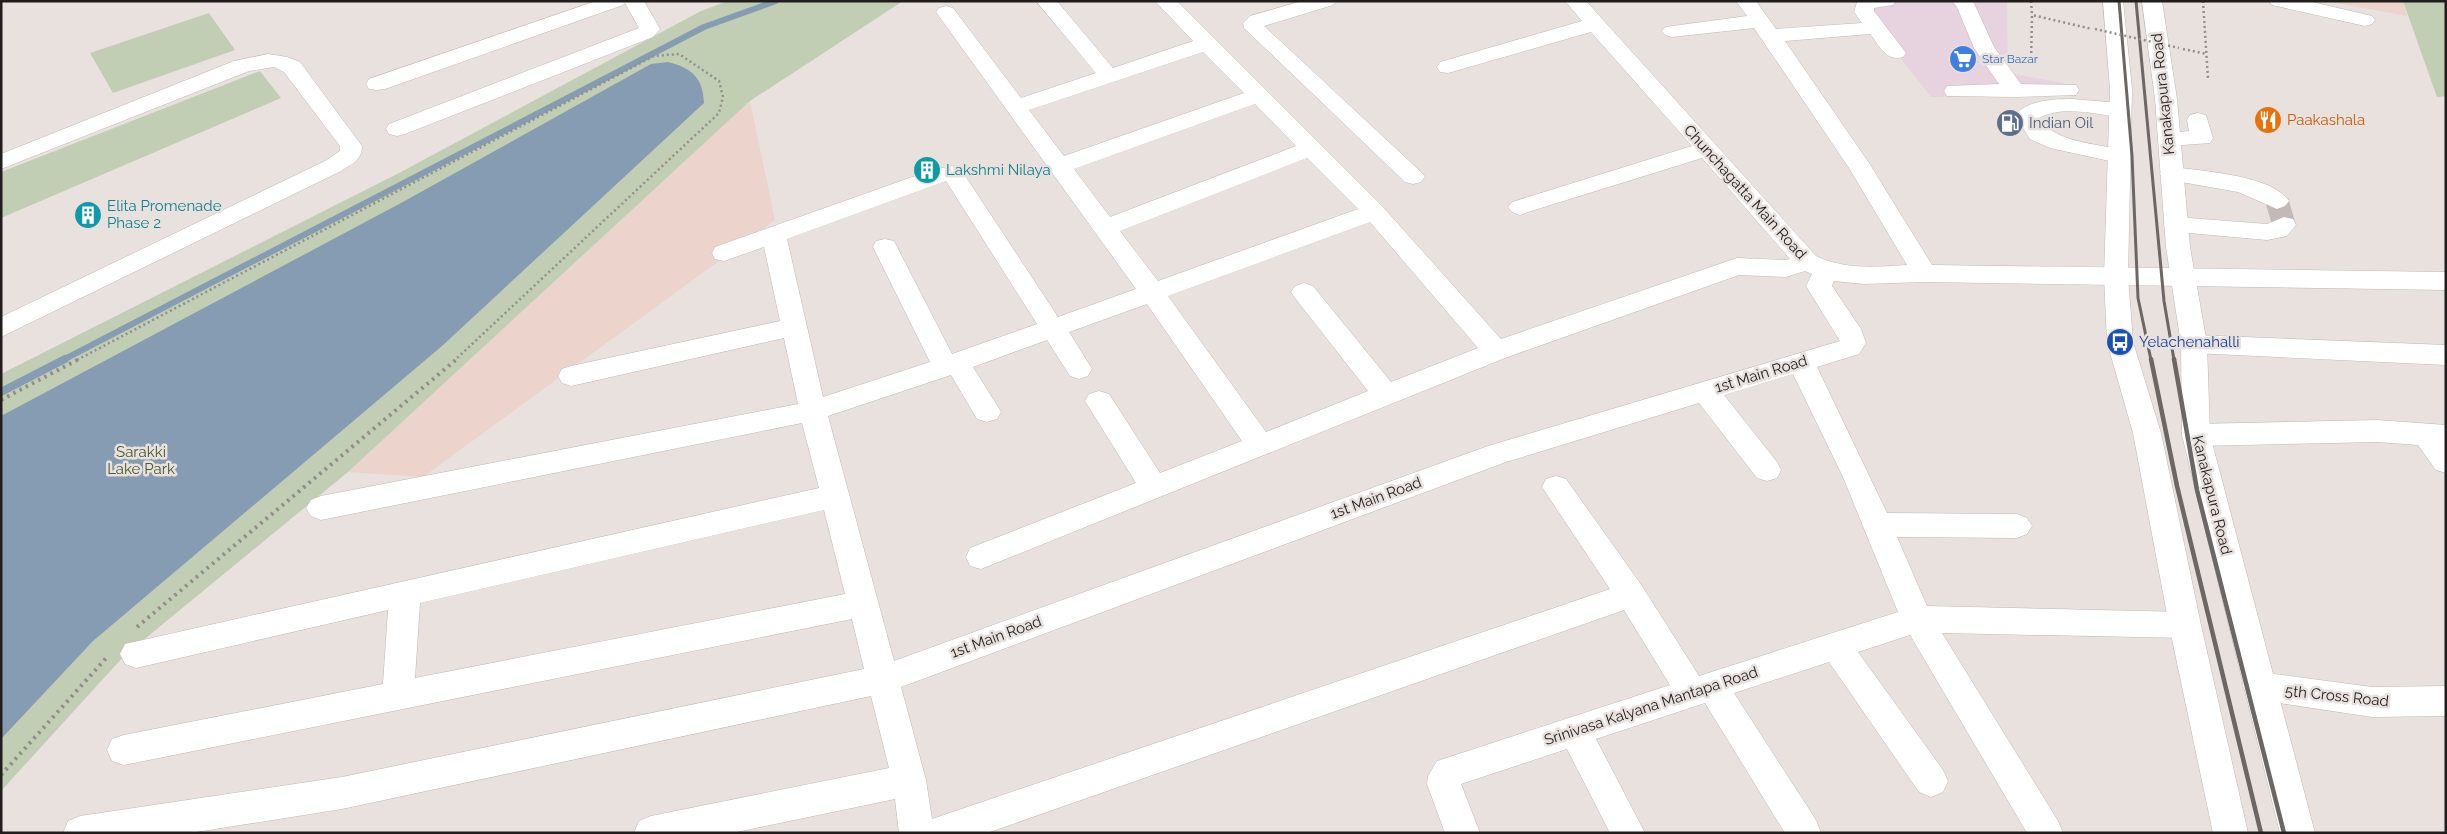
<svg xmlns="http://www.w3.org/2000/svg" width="2447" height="834" font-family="Raleway,sans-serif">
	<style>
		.commercial { fill: #e7d2e0 }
		.industrial { fill: #ecd3cb }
		.green { fill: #c2ceb4 }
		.water { fill: #859cb2 }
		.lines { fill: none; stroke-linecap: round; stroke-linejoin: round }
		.stream-far1 { stroke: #859cb2; stroke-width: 6 }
		.stream { stroke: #859cb2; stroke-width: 8 }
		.minor-tunnel { stroke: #c1bab7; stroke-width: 23; stroke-dasharray: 23 11; stroke-linecap: butt }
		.minor-casing { stroke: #c0b8b5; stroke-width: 1 }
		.highway-casing { stroke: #c0b8b5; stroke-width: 1 }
		.path-far1 { stroke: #938d8b; stroke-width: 2.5; stroke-dasharray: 2 3; stroke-linecap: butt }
		.path { stroke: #938d8b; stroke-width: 4; stroke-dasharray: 2.5 4.5; stroke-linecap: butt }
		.minor { fill: #fff; fill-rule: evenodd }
		.highway { fill: #fff; fill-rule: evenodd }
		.rail-far1 { stroke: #6c6765; stroke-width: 3 }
		.rail { stroke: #6c6765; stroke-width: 4.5 }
		.path-bridge { stroke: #938d8b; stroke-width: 2.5; stroke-dasharray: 2 3; stroke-linecap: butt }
		.labels { text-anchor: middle; stroke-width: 5; stroke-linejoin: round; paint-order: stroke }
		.far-shop-label { font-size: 12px; fill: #366cbe; stroke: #e9e1de; text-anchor: start }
		.street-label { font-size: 15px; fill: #201d1c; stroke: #e9e1de }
		.food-label { font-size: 15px; fill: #c56008; stroke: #e9e1de; text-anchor: start }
		.service-label { font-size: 15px; fill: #4e5e75; stroke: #e9e1de; text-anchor: start }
		.culture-label { font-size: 15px; fill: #0d838f; stroke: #e9e1de; text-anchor: start }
		.transit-label { font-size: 15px; fill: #164399; stroke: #e9e1de; text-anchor: start }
		.park-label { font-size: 15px; fill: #485b2e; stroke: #e9e1de }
	</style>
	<rect width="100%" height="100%" fill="#e9e1de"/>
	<path class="commercial" d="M1856,1H2007L2008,73L2063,83L2066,94L1931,97Z"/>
	<path class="industrial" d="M2326,1H2403L2407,16Z
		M750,101L775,220L423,477L348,472Z"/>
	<path class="green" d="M728,1H903L750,101L348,472L124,656L1,791V374L399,173L701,11Z
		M2403,1H2446V96L2437,97Z
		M209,13L235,50L113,93L90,53Z
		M260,71L281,98L1,218V172Z"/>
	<path class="water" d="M668,62C692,68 703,78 704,103L442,346L93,641L1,739V416L401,203L651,64Z"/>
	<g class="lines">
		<path class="stream-far1" d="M63,360L704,27L776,1"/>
		<path class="stream" d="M1,392L65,359"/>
		<path class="minor-tunnel" d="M2277,201L2284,225"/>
		<g class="minor-casing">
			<path id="minor" d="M596,1H644L660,29L653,37L405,134L397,136L389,134L386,129L389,124L639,28L625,3L623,5L385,89L377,90L369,89L366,84L369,79Z
				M1036,1H1057L1113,68L1193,41L1155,1H1177L1382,206L1501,339L1737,258L1785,260L1790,259L1702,158L1528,212L1520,215L1512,212L1508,207L1512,202L1692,146L1591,32L1448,73L1440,72L1437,67L1440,62L1582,21L1565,1H1586L1816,256C1845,270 1876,267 1907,265L1849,168L1754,28L1672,37L1665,35L1662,31L1665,27L1747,16L1736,1H1756L1776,29L1862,23L1854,12L1857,2L1896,1L1893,5L1874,8V11L1906,53L1903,57C1886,62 1880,46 1870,34L1785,41L1869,163L1932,265L2446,272V290L1924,282L1864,284L1834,281L1832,286L1861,329L1866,343L1859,354L1817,367L1887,513L2017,514L2027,518L2032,526L2027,534L2017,538L1897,537L1927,606L2185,612L2196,616L2201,625L2196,634L2185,638L1942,633L2058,821L2063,833H2027L1910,635L1858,652L1943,770L1948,781L1943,792L1931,797L1919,792L1829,662L1734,693L1816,820L1821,833H1785L1705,703L1596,739L1645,833H1610L1567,749L1461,784L1480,833H1445L1427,784L1428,776L1437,761L1670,685L1624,610L987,833H899L895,799L732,833H634L639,821L651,816L889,768L871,696L342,809L190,833H63L68,821L80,816L342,777L864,669L852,619L124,765L112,761L107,750L112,739L124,735L383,684L388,610L136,668L125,664L120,654L125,644L819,488L802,423L321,520L311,516L306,508L311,500L321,496L798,404L784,338L571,386L562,383L558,376L562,369L571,366L780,321L764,247L724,261L715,259L712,253L715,247L932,170L952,166L960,168L1058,317L1136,289L936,12L939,8L946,6L953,8L1021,98L1096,73ZM1203,52L1244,93L1064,156L1029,110ZM1255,104L1296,146L1110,217L1074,169ZM1307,158L1358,209L1158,281L1120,231ZM946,181L1037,324L952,354L894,241L885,239L876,241L873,247L930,362L823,397L787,239ZM1370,222L1478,348L1391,382L1313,286L1304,283L1295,286L1291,292L1295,298L1368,391L1266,432L1168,296ZM1805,271L1812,274L1806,286L1840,341L1488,446L894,661L828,416L951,375L977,419L987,422L997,419L1001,412L973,367L1047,340L1070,376L1079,379L1088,376L1092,369L1069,332L1147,304L1242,441L1160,473L1109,394L1099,391L1089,394L1085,401L1136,483L970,548L966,557L970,566L981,569L1505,358L1739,275L1786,277ZM1793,374L1843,477L1898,612L1699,676L1642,586L1566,479L1556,476L1546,479L1542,487L1610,589L932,819L926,780L901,687L1506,462L1699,403L1757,478L1767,481L1777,478L1781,470L1777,462L1724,395ZM824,510L845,594L415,678L420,603Z
				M1302,1H1336L1333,5L1264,26L1421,172L1425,177L1421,182L1413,184L1405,182L1244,28L1243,23L1250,16Z
				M1952,1H1973L1994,47L2021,84L2076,85L2079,90L2076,95L2015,97L1947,96L1944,91L1947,86L1999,84L1974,48L1957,7Z
				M2269,1H2308L2372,16L2375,20L2372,24L2365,26L2272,5Z
				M268,54L287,57L300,62L362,146C362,160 352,164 341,171L1,337V317L325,161L340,151V146L284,72L274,67L249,71L1,169V154L234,61Z
				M2072,99L2120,103L2128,105L2131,110L2128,115L2120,117C2095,114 2062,105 2039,118C2056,144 2098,143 2127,151L2130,156L2127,161L2119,163L2050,148L2030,139L2015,116C2026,100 2054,99 2072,99Z
				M2198,113L2206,115L2213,138L2210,143L2169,146L2161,144L2158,139L2161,134L2189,131L2187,120L2190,115Z
				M2172,167C2201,171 2272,175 2289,201L2285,206L2277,209L2238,192L2164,179L2160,174L2164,169Z
				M2176,217L2267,224L2284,217L2293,219L2296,225L2287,236L2267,240L2167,231L2164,225L2167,219Z
				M2194,335L2446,345V365L2194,353L2185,351L2181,344L2185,337Z
				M2377,420L2446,425V473L2436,470L2418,445L2377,442L2196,446L2186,443L2182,435L2186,427L2196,424Z
				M2259,672L2372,687L2446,686V716L2372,717L2259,700L2248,696L2243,686L2248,676Z"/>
		</g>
		<g class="highway-casing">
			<path id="highway" d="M2103,1H2123L2132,89L2128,276L2133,342L2161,433L2201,625L2248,833H2213L2169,625L2133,433L2107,342L2104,276L2110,89Z
				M2142,1H2162L2177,99L2190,247L2207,344L2210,435L2315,833H2280L2182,435L2181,344L2166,247L2155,99Z"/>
		</g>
		<path class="path-far1" d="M2031,1L2032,15
			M2203,1L2208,79
			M2183,49L2207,54
			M2031,63L2032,15L2092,29
			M77,360L654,56L679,54L719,81L723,97L719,113L455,360"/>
		<path class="path" d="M1,400L79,359
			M137,627L457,359
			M1,775L108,656"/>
		<use href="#minor" class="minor"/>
		<use href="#highway" class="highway"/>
		<path class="rail-far1" d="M2119,1L2132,156L2138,298L2151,360
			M2136,1L2164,301L2174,360"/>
		<path class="rail" d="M2151,359L2177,486L2261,833
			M2174,359L2197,490L2284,833"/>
		<path class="path-bridge" d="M2095,29L2179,48"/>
	</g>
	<defs>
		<g id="supermarket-disc" transform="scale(1.4375)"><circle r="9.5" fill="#3f7fe0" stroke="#e9e1de"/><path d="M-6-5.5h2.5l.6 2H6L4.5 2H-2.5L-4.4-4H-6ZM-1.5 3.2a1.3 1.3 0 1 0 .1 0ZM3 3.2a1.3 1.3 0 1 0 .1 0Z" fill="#fff"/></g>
		<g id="restaurant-disc" transform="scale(1.4375)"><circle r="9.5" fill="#e8710a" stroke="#e9e1de"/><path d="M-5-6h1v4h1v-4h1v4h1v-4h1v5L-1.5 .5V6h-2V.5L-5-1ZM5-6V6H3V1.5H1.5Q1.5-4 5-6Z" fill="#fff"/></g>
		<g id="fuel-disc" transform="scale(1.4375)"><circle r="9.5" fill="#5c6f8a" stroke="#e9e1de"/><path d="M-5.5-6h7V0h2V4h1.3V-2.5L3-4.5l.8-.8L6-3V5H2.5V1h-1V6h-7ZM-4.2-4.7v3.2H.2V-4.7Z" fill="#fff"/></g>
		<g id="building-disc" transform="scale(1.4375)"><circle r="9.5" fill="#0f9aa8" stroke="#e9e1de"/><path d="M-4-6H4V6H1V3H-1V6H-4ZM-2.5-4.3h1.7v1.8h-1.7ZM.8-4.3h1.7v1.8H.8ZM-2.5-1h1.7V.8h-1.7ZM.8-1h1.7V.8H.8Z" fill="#fff"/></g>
		<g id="bus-disc" transform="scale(1.4375)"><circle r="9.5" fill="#1a4fb4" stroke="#e9e1de"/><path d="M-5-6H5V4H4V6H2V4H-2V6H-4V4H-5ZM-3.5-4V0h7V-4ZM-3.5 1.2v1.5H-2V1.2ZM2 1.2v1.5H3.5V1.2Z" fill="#fff"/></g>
	</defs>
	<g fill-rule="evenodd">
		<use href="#supermarket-disc" x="1963" y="59"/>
		<use href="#restaurant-disc" x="2268" y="120"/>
		<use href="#fuel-disc" x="2010" y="123"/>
		<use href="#building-disc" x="927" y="170"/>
		<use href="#building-disc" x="88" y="215"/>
		<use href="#bus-disc" x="2120" y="342"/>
	</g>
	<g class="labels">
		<g class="far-shop-label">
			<text x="1982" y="63">Star Bazar</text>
		</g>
		<g class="street-label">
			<text transform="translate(2163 94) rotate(-96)" y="5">Kanakapura Road</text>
			<text transform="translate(1745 192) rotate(48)" y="5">Chunchagatta Main Road</text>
			<text transform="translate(1761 374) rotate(-17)" y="5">1st Main Road</text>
			<text transform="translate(2212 495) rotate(76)" y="5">Kanakapura Road</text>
			<text transform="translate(1376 498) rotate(-20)" y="5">1st Main Road</text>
			<text transform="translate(996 637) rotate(-20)" y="5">1st Main Road</text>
			<text transform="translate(2337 696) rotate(6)" y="5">5th Cross Road</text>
			<text transform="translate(1651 706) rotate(-18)" y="5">Srinivasa Kalyana Mantapa Road</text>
		</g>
		<g class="food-label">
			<text x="2287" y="125">Paakashala</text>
		</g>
		<g class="service-label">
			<text x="2029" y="128">Indian Oil</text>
		</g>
		<g class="culture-label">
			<text x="946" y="175">Lakshmi Nilaya</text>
			<text x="107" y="211">Elita Promenade<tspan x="107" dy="17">Phase 2</tspan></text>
		</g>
		<g class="transit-label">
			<text x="2139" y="347">Yelachenahalli</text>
		</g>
		<g class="park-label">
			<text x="141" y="457">Sarakki<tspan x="141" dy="17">Lake Park</tspan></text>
		</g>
	</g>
	<rect width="2447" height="834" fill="none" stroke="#201d1c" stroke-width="5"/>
</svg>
